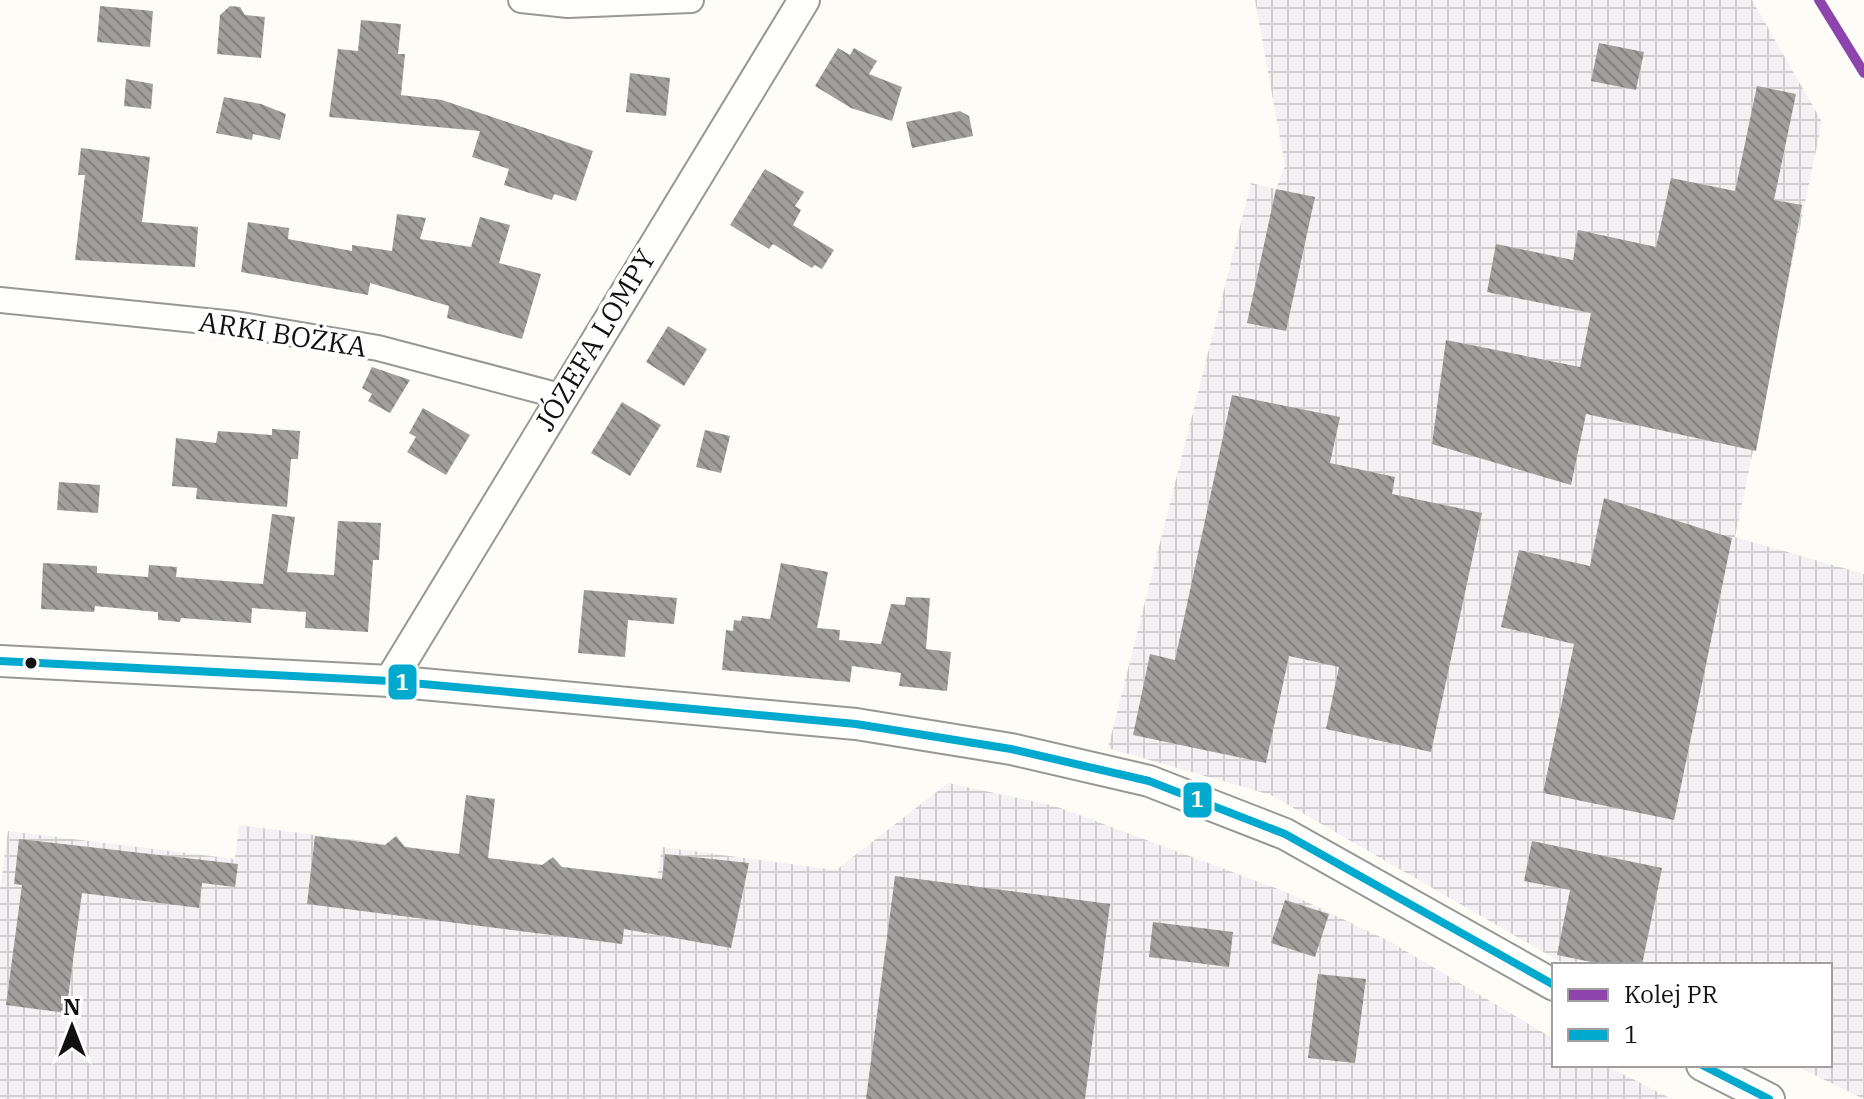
<svg xmlns="http://www.w3.org/2000/svg" width="1864" height="1099" font-family="'IBM Plex Serif',serif">
	<style>
		.industrial { fill: url(#industrial-grid) }
		.building { fill: url(#building-back-hatch) }
		.lines { fill: none; stroke-linecap: round; stroke-linejoin: round }
		.minor-casing { stroke: #979795; stroke-width: 28 }
		.tertiary-casing { stroke: #979795; stroke-width: 34 }
		.minor { stroke: #fffffe; stroke-width: 24 }
		.tertiary { stroke: #fffffe; stroke-width: 30 }
		.bus-1-casing { stroke: #fff; stroke-width: 14 }
		.bus-1 { stroke: #00a9ce; stroke-width: 8 }
		.rail-1-casing { stroke: #fff; stroke-width: 16 }
		.rail-1 { stroke: #8e44ad; stroke-width: 10 }
		.bus-dot { fill: #111; stroke: #fff; stroke-width: 3 }
		.labels { text-anchor: middle; stroke-width: 8; stroke-linejoin: round; paint-order: stroke }
		.street-label { font-size: 28px; fill: #111; stroke: #fff }
		.line-badge { stroke: #fff; stroke-width: 3 }
		.badge-label { font-size: 22px; text-anchor: middle; font-weight: bold; fill: #fff }
	</style>
	<defs>
		<pattern id="industrial-grid" width="8" height="8" patternUnits="userSpaceOnUse" patternTransform="scale(2)"><rect width="8" height="8" fill="#f5f0f3"/><path d="M0 4h8M4 0v8" fill="none" stroke="#d1cdcf"/></pattern>
		<pattern id="building-back-hatch" width="6" height="6" patternUnits="userSpaceOnUse" patternTransform="scale(2)"><rect width="6" height="6" fill="#a19f9c"/><path d="M-1 5l2 2M0 0l6 6M5-1l2 2" fill="none" stroke="#82807e"/></pattern>
	</defs>
	<rect width="100%" height="100%" fill="#fdfcf7"/>
	<path class="industrial" d="M1255,0H1752L1822,122L1735,537L1864,574V1099L1794,1065H1830V965H1566L1271,795L1108,748L1251,183L1276,189L1285,166Z
		M948,783L1055,806L1286,892L1389,941L1554,1039V1065H1605L1672,1099H0V890L8,831L235,859L239,825L657,879L662,847L836,870Z"/>
	<path class="building" d="M100,6L153,11L150,47L97,42Z
		M230,6L240,7L245,15L265,17L261,58L217,54L220,15Z
		M361,20L401,24L398,54H405L401,95L442,100L593,151L576,201L554,194L552,200L504,185L509,169L472,157L480,131L329,117L338,49L358,51Z
		M1599,43L1644,52L1636,90L1591,81Z
		M838,48L850,55L854,48L877,61L869,74L902,87L892,121L851,108L815,86Z
		M630,73L670,78L666,116L626,112Z
		M126,79L153,84L151,109L124,106Z
		M1757,86L1796,94L1774,200L1802,205L1756,451L1586,414L1571,485L1432,444L1446,340L1580,367L1591,313L1487,292L1496,244L1573,260L1578,230L1656,247L1671,178L1735,191Z
		M224,97L261,104L286,114L280,140L253,134L252,140L216,133Z
		M960,111L969,116L973,136L912,148L906,122Z
		M81,148L150,157L142,222L198,227L195,267L75,260L85,175H78Z
		M765,169L804,192L795,206L801,210L793,225L834,250L822,269L815,265L812,268L773,244L769,249L730,225Z
		M1276,189L1315,197L1286,331L1247,323Z
		M397,214L426,218L420,239L471,247L480,217L510,225L499,263L541,274L522,339L447,318L449,306L370,283L368,295L241,272L248,222L289,228L288,239L352,251V245L392,251Z
		M668,326L707,349L684,386L646,362Z
		M372,367L410,380L390,413L368,401L372,394L362,388Z
		M1232,395L1340,417L1330,463L1395,477L1392,494L1482,513L1431,752L1326,729L1339,667L1289,656L1266,763L1133,735L1150,654L1175,660Z
		M622,402L661,425L630,476L591,453Z
		M423,408L470,435L446,475L407,452L416,437L409,433Z
		M272,429L300,431L298,459H291L287,507L196,499L197,488L172,486L176,438L216,443L218,431L272,435Z
		M705,430L730,436L721,473L696,467Z
		M59,482L100,485L98,513L57,510Z
		M1604,498L1732,538L1674,820L1543,793L1574,644L1501,627L1519,550L1590,566Z
		M272,514L295,517L287,572L334,575L338,521L381,523L379,560H373L368,632L305,628L306,612L252,608L251,623L181,618L180,622L158,620V612L95,606L94,612L41,609L43,563L97,566V573L148,577L149,565L177,567L176,577L263,584Z
		M781,563L828,572L817,628L840,630L839,640L881,644L891,604L905,605L906,597L930,598L926,649L951,652L947,691L899,686L901,673L852,666L850,682L722,670L726,630L733,631L734,620L741,621L742,616L770,619Z
		M584,590L677,598L674,624L628,620L625,657L578,653Z
		M466,795L495,799L488,858L542,865L553,857L562,867L662,879L665,854L749,863L731,948L624,929L622,944L307,904L315,836L385,845L396,836L405,847L459,854Z
		M19,839L238,864L235,887L202,883L199,908L82,893L66,1013L6,1005L22,885L14,884Z
		M1532,841L1662,868L1642,965H1606L1557,955L1570,890L1524,881Z
		M895,876L1110,904L1085,1099H866Z
		M1285,900L1329,914L1315,957L1271,943Z
		M1153,922L1233,932L1229,967L1149,957Z
		M1318,974L1366,979L1355,1063L1308,1058Z"/>
	<g class="lines">
		<g class="minor-casing">
			<path id="minor" d="M521,0L568,5L691,0
				M0,300L235,324L378,348L560,396"/>
		</g>
		<g class="tertiary-casing">
			<path id="tertiary" d="M0,661L390,681L856,724L1011,749L1149,781L1285,834L1554,985
				M390,681L804,0
				M1702,1065L1769,1099"/>
		</g>
		<use href="#minor" class="minor"/>
		<use href="#tertiary" class="tertiary"/>
		<g class="bus-1-casing">
			<path id="bus-1" d="M0,661L390,681L856,724L1011,749L1149,781L1285,834L1554,985
				M1702,1065L1769,1099"/>
		</g>
		<use href="#bus-1" class="bus-1"/>
		<g class="rail-1-casing">
			<path id="rail-1" d="M1819,0L1864,73"/>
		</g>
		<use href="#rail-1" class="rail-1"/>
	</g>
	<circle class="bus-dot" cx="31" cy="663" r="7"/>
	<g class="labels">
		<g class="street-label">
			<text transform="translate(283 334) rotate(9)" y="10">ARKI BOŻKA</text>
			<text transform="translate(595 340) rotate(-59)" y="10">JÓZEFA LOMPY</text>
		</g>
	</g>
	<g class="line-badge">
		<rect x="387" y="663" width="31" height="38" rx="8" fill="#00a9ce"/>
		<rect x="1182" y="781" width="31" height="38" rx="8" fill="#00a9ce"/>
	</g>
	<g class="badge-label">
		<text x="402" y="690">1</text>
		<text x="1197" y="807">1</text>
	</g>
	<rect x="1552" y="963" width="280" height="104" fill="#ffffff" stroke="#a0a0a0" stroke-width="2"/>
	<rect x="1568" y="989" width="40" height="12" fill="#8e44ad" stroke="#a0a0a0" stroke-width="2"/>
	<text x="1624" y="1003" font-size="24" fill="#111111">Kolej PR</text>
	<rect x="1568" y="1029" width="40" height="12" fill="#00a9ce" stroke="#a0a0a0" stroke-width="2"/>
	<text x="1624" y="1043" font-size="24" fill="#111111">1</text>
	<g transform="translate(72 1027)" stroke="#ffffff" stroke-width="6" paint-order="stroke">
	<path d="M0-6L14 30L0 20L-14 30Z" fill="#111111"/>
	<text y="-12" font-size="22" font-weight="bold" text-anchor="middle" fill="#111111">N</text>
	</g>
</svg>
